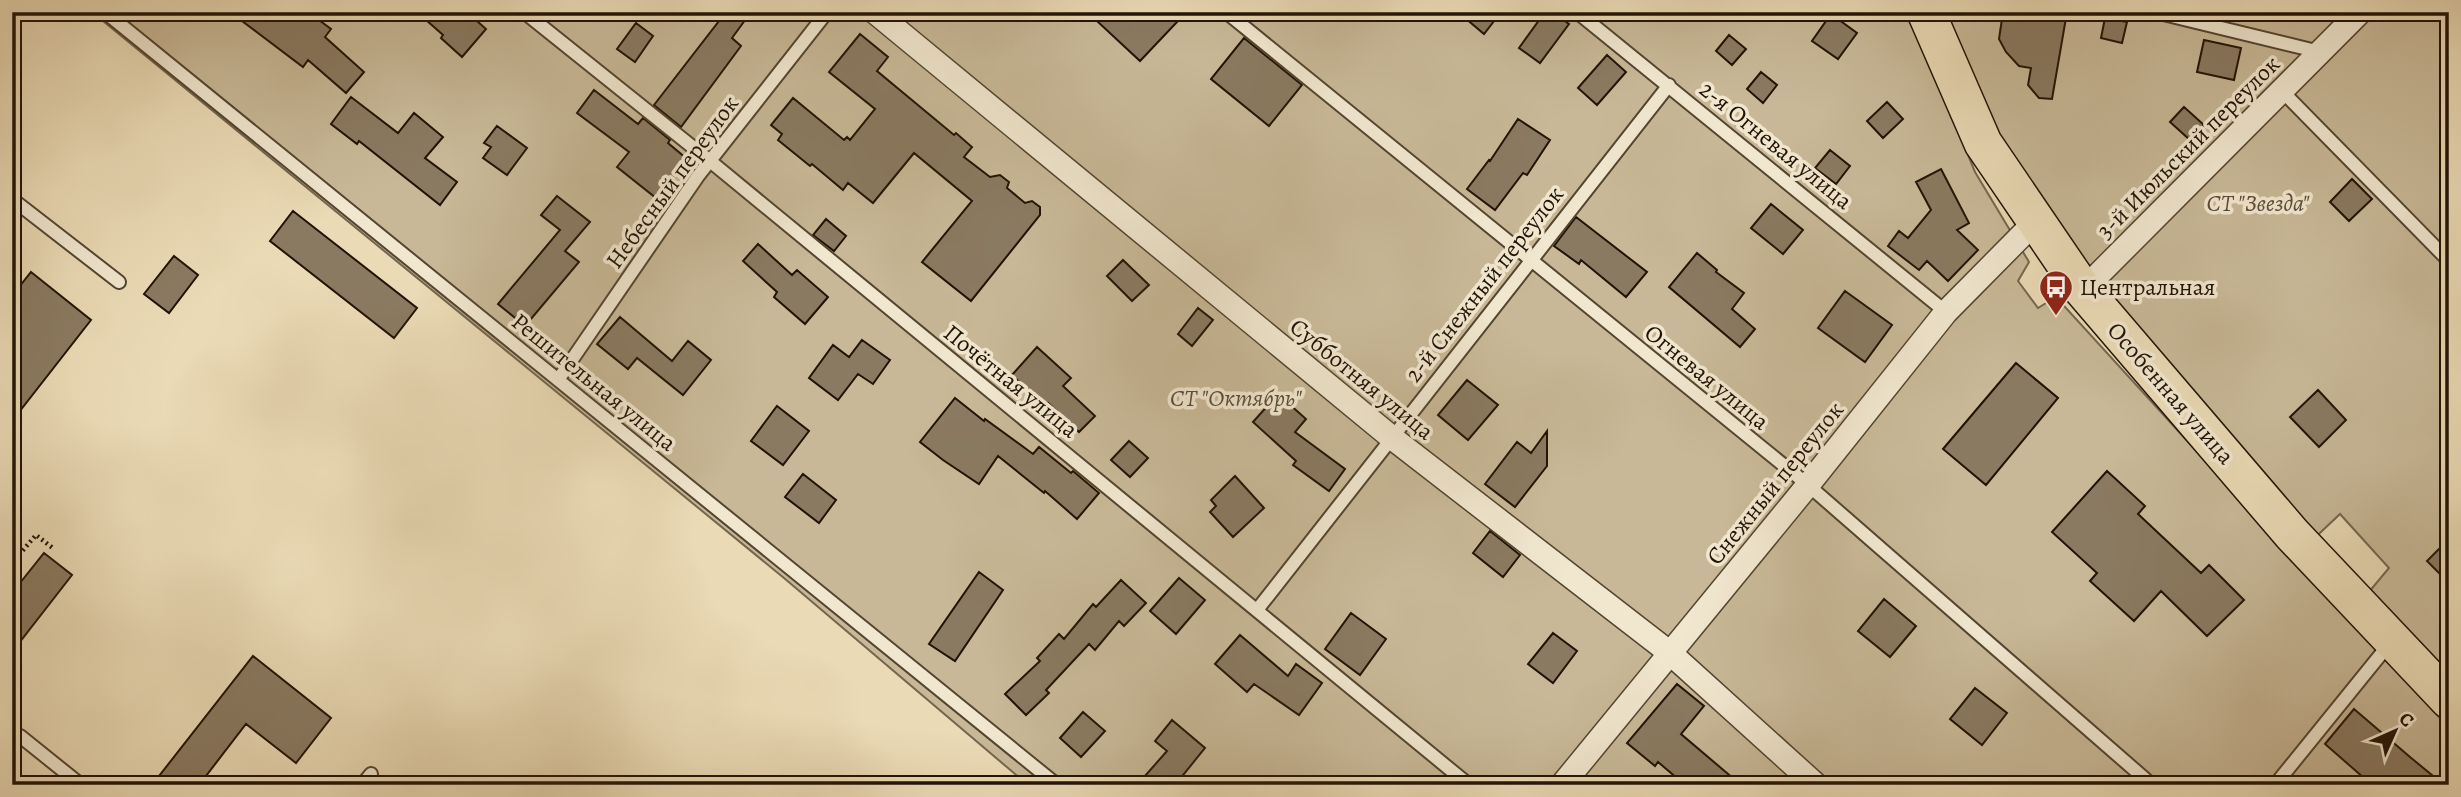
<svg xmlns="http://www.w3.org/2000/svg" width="2461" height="797" font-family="Alegreya,serif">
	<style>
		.green { fill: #c8b897; stroke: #74664e; stroke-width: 2 }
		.building { fill: #8a7a61; stroke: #211305; stroke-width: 2 }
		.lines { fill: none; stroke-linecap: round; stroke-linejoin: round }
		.lane-casing { stroke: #534531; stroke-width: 16 }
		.street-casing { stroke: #534531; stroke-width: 26 }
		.primary-casing { stroke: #211305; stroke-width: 40 }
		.path { stroke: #211305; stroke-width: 4.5; stroke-dasharray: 2 3.5; stroke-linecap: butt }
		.lane { stroke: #f1e7cf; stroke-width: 12 }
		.street { stroke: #f1e7cf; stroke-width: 23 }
		.primary { stroke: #eadab5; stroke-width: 37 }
		.labels { text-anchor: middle; stroke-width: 7; stroke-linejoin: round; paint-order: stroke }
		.street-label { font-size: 24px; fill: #211305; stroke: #f1e7cf }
		.park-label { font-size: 24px; font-style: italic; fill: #5b4d38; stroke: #f1e7cf }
		.poi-label { font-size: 24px; fill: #211305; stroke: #f1e7cf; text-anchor: start }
	</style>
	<rect width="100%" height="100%" fill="#eadab5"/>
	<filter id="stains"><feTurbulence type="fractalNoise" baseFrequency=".00286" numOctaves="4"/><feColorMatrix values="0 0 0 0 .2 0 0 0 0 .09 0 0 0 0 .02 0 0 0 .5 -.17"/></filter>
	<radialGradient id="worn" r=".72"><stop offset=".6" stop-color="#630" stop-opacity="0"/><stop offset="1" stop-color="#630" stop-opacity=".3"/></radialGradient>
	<path class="green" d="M92,12H1910L1975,172L2029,262L2018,281L2038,308L2056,297L2449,728V785H1028L784,578Z
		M1933,12H2449V705L2358,605L2389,568L2340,514L2304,548L2076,285Z"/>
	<path class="building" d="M230,12H308L331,29L325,37L364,72L346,93L308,60L303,67Z
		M417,12H467L486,29L462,57L441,38L443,35Z
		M726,12H751L732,38L741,46L681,127L654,105Z
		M1107,12H1167L1177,22L1140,61L1098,22Z
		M1458,12H1501L1484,34Z
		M1545,12H1552L1569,24L1540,63L1519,48Z
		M2003,12H2067L2052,99L2039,98L2028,85L2031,68L2019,66L2006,52L1999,39Z
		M1831,14L1857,33L1838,59L1812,41Z
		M2105,18L2127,22L2122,43L2101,38Z
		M636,23L653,36L635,62L617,49Z
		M860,34L888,57L877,71L954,135L956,133L972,147L964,157L990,177L1000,175L1009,182L1007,188L1025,203L1032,201L1040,207V215L971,301L922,262L972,201L914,153L873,203L848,183L843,190L812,164L810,166L778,140L782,134L771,125L793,98L844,140L847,137L850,140L875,109L829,72Z
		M1729,35L1746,49L1732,65L1716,51Z
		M1244,38L1302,85L1269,126L1211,79Z
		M2204,40L2241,48L2234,80L2197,72Z
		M1607,55L1626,72L1597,105L1578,88Z
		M1761,72L1777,85L1763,103L1747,89Z
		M594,90L638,124L643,118L670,140L668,143L687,159L656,198L617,167L629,152L577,113Z
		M351,97L398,133L414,113L443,137L425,158L457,182L440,205L359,141L357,144L331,124Z
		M1887,102L1903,119L1883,138L1867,121Z
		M2184,107L2204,125L2190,140L2170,122Z
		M1518,119L1550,140L1527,175L1523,173L1495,210L1467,189L1489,160L1490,161Z
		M497,126L527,148L507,175L483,158L491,147L484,143Z
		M1830,150L1850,166L1836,184L1815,168Z
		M1941,169L1969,223L1957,230L1978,250L1948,281L1927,261L1919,270L1888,246L1899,231L1908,238L1931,210L1916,182Z
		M2352,179L2372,199L2349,221L2330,202Z
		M557,196L590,222L565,251L579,262L525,326L498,304L560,230L541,215Z
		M1771,204L1803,230L1783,254L1751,228Z
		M293,211L417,308L394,338L270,241Z
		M1576,217L1647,272L1626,297L1581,260L1579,264L1554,246Z
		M826,219L846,236L834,251L813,235Z
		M758,244L792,275L797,270L828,297L805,324L774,297L777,292L743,261Z
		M1697,253L1717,270L1716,272L1744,293L1732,309L1755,329L1740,347L1669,287Z
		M174,256L198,275L169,313L144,294Z
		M1123,260L1149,285L1132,301L1107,276Z
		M31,272L91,320L12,421V296Z
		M1845,291L1892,325L1865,362L1818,328Z
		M1198,308L1213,320L1192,346L1178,334Z
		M620,317L672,361L688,341L711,360L683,395L637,358L628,369L597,344Z
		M862,340L890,360L873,384L858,374L838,400L809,378L833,345L849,357Z
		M1037,347L1071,378L1063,386L1095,416L1079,432L1048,403L1045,406L1012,375Z
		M2016,363L2058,398L1986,485L1943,449Z
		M1467,380L1498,405L1468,440L1438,415Z
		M2318,390L2346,420L2319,447L2290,417Z
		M1278,394L1306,419L1295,432L1345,469L1329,491L1293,465L1296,461L1253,422Z
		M955,398L984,421L985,419L1033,454L1039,447L1071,473L1073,471L1099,493L1077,519L1045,491L1044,493L998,456L979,484L943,460L920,442Z
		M777,406L809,431L783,465L751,441Z
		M1547,431V466L1515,507L1485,484L1517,442L1531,453Z
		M1129,441L1148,458L1130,477L1111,460Z
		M2107,471L2145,506L2138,514L2201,573L2209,565L2244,600L2207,636L2161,591L2134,621L2090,581L2097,573L2052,532Z
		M803,474L836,500L819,523L785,497Z
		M1235,476L1264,508L1233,537L1210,512L1216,506L1211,500Z
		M1490,531L1520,555L1503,577L1473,553Z
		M2449,539V583L2427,561Z
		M44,553L72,575L12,652V593Z
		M979,572L1003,590L955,661L929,644Z
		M1179,578L1205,600L1176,634L1150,611Z
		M1121,580L1146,603L1124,626L1119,621L1095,650L1089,644L1046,690L1049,693L1026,715L1005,694L1040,661L1037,658L1059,634L1064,639L1093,604L1096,607Z
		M1884,599L1916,626L1890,657L1858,631Z
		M1351,613L1386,639L1360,675L1325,649Z
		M1553,633L1577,651L1553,683L1528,664Z
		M1240,635L1288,676L1296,664L1322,683L1299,715L1254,684L1247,692L1215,664Z
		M253,656L331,718L296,763L246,724L199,785H152Z
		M1677,684L1704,706L1681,734L1741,785H1685L1658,762L1655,766L1627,743Z
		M1975,688L2007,713L1982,745L1950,719Z
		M2354,709L2410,757L2444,785H2372L2325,744Z
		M1083,712L1105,731L1081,757L1060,738Z
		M1172,720L1205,748L1175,785H1137L1167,751L1155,741Z"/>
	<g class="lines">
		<g class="lane-casing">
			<path id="lane" d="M105,12L1057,785
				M524,12L710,161L1469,785
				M1226,12L1808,485L2152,785
				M1577,12L1946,312
				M2155,12L2320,52
				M2282,91L2449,261
				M12,199L119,282
				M558,380L698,176L827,12
				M1257,610L1669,85
				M12,746L20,736L81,785
				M362,785L371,774
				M2275,785L2390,643"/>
		</g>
		<g class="street-casing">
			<path id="street" d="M875,12L1391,437L1670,653L1816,785
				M2083,290L2360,12
				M1562,785L1808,485L1946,312L2036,221"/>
		</g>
		<g class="primary-casing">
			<path id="primary" d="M1926,12L1983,143L2083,290L2292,534L2449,700"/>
		</g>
		<path class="path" d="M12,563L36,535L54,549"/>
		<use href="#lane" class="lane"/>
		<use href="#street" class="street"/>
		<use href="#primary" class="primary"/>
	</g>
	<defs>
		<g id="bus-pin" transform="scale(1.75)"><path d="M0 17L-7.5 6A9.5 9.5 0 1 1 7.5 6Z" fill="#8f2418" stroke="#f1e7cf"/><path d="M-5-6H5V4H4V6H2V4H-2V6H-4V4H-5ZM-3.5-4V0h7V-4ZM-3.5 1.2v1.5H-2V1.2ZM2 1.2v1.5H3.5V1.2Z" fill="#fff"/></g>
	</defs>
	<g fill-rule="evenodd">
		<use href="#bus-pin" x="2056" y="287"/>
	</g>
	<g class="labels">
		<g class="street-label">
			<text transform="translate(1776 145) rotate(39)" y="8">2-я Огневая улица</text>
			<text transform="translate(2188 147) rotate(-45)" y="8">3-й Июльский переулок</text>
			<text transform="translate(672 182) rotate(-54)" y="8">Небесный переулок</text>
			<text transform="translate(1484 284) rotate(-52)" y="8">2-й Снежный переулок</text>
			<text transform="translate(1707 377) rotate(39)" y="8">Огневая улица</text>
			<text transform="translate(1362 379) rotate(39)" y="8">Субботняя улица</text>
			<text transform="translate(1011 381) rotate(39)" y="8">Почётная улица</text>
			<text transform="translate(594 382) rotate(39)" y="8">Решительная улица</text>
			<text transform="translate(2171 393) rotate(49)" y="8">Особенная улица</text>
			<text transform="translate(1775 483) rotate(-51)" y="8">Снежный переулок</text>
		</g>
		<g class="park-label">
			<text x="2258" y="211">СТ "Звезда"</text>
			<text x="1236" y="406">СТ "Октябрь"</text>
		</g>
		<g class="poi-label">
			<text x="2080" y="295">Центральная</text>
		</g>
	</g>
	<rect width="2461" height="797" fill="none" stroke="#eadab5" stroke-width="42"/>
	<rect x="14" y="14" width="2433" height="769" fill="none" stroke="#211305" stroke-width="3.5"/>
	<rect x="21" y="21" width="2419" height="755" fill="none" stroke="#211305" stroke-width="2"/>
	<g transform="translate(2395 731) rotate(45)" stroke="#f1e7cf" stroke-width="5" paint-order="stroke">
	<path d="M0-5L12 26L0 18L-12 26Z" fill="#211305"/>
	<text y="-10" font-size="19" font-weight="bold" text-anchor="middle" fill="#211305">С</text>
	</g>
	<rect width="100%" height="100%" filter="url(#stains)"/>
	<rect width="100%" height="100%" fill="url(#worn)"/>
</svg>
